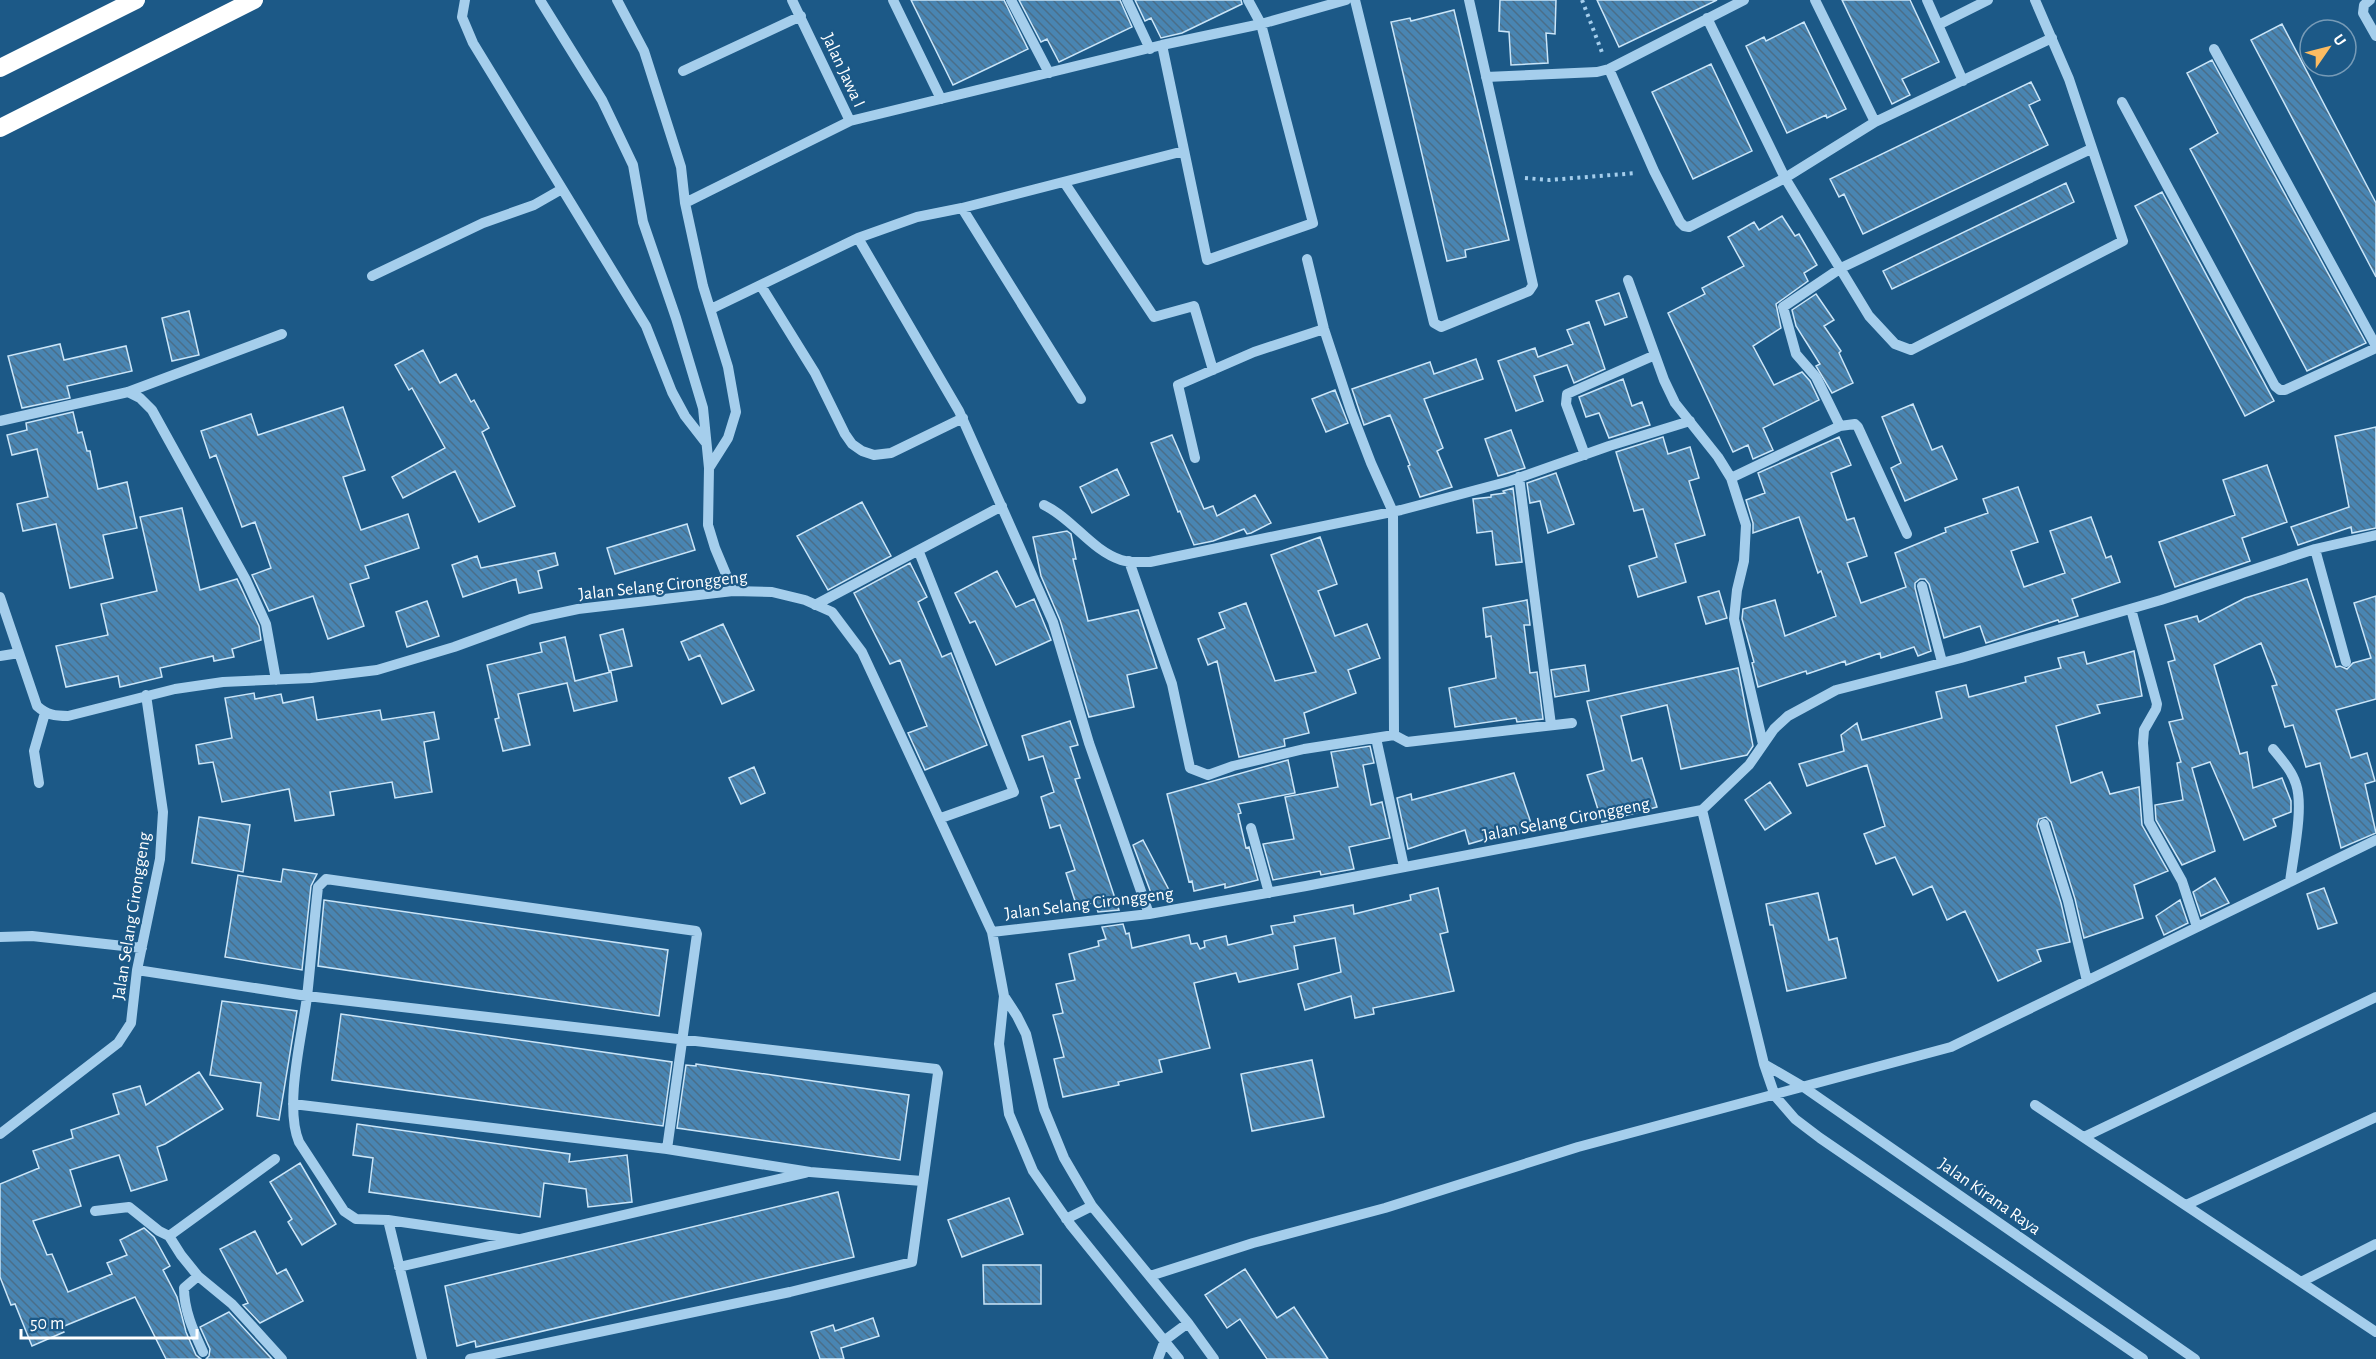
<svg xmlns="http://www.w3.org/2000/svg" width="2376" height="1359" font-family="'Alegreya Sans',sans-serif">
	<style>
		.building { fill: url(#building-back-hatch); stroke: #cae5f8; stroke-width: 1.5 }
		.lines { fill: none; stroke-linecap: round; stroke-linejoin: round }
		.path { stroke: #a5ceec; stroke-width: 4; stroke-dasharray: 3 4.5; stroke-linecap: butt }
		.minor { stroke: #a5ceec; stroke-width: 10 }
		.highway { stroke: #fff; stroke-width: 18 }
		.labels { text-anchor: middle; stroke-width: 4.5; stroke-linejoin: round; paint-order: stroke }
		.street-label { font-size: 18px; fill: #fff; stroke: #1c5987 }
	</style>
	<defs>
		<pattern id="building-back-hatch" width="6" height="6" patternUnits="userSpaceOnUse" patternTransform="scale(1.5)"><rect width="6" height="6" fill="#4985b2"/><path d="M-1 5l2 2M0 0l6 6M5-1l2 2" fill="none" stroke="#4a6e89"/></pattern>
	</defs>
	<rect width="100%" height="100%" fill="#1c5987"/>
	<path class="building" d="M911,0H1004L1028,49L953,85Z
		M1019,0H1120L1132,27L1059,62L1047,39L1041,42Z
		M1135,0H1241L1242,4L1182,33L1161,38L1151,18L1145,21Z
		M1500,0H1556L1555,34L1546,33L1548,63L1511,65L1509,32L1499,31Z
		M1597,0H1717L1619,47Z
		M1842,0H1910L1939,62L1902,79L1910,95L1892,104Z
		M1454,10L1509,240L1465,250L1466,257L1447,261L1391,22L1410,18L1411,21Z
		M1804,22L1846,109L1827,118L1826,115L1787,133L1746,46L1764,37L1766,41Z
		M2282,24L2376,203V277L2251,40Z
		M2212,60L2366,343L2307,371L2190,149L2218,133L2187,73Z
		M1711,64L1752,151L1693,179L1652,92Z
		M2031,82L2040,100L2029,105L2048,145L1863,234L1844,194L1839,197L1830,179Z
		M2066,183L2074,202L1892,289L1883,271Z
		M2162,192L2274,401L2245,416L2135,206Z
		M1782,216L1795,236L1799,234L1817,265L1804,273L1808,281L1776,304L1781,328L1753,346L1774,385L1802,372L1810,381L1819,400L1763,428L1773,450L1753,459L1748,445L1733,452L1668,313L1705,294L1702,288L1744,266L1728,237L1754,222L1759,230Z
		M1619,293L1627,317L1605,325L1596,301Z
		M1816,294L1834,320L1824,326L1841,351L1839,353L1853,383L1832,393L1816,366L1820,364L1796,326L1792,310Z
		M189,311L199,355L172,361L162,318Z
		M1589,322L1605,369L1574,383L1567,365L1534,376L1543,401L1516,411L1498,361L1535,348L1538,357L1573,344L1567,330Z
		M60,344L64,360L126,346L132,371L67,386L70,398L22,408L8,356Z
		M423,350L440,383L456,374L471,402L474,400L489,428L482,432L515,506L479,522L455,471L403,498L392,477L445,448L412,388L409,390L395,365Z
		M1476,359L1483,379L1424,399L1443,448L1437,451L1452,487L1420,497L1408,466L1410,465L1390,415L1364,425L1352,389L1430,362L1434,374Z
		M1623,379L1632,406L1642,402L1650,425L1609,438L1599,413L1586,417L1579,397Z
		M1335,390L1348,423L1326,432L1312,399Z
		M1913,404L1932,450L1942,446L1957,479L1905,501L1891,468L1901,463L1882,417Z
		M343,407L365,470L343,477L361,530L408,514L419,548L365,566L369,578L350,584L364,626L328,639L313,596L269,611L252,575L271,568L255,522L242,527L216,455L210,458L201,431L251,414L258,435Z
		M73,412L78,433L82,432L87,451H90L98,489L127,482L137,528L103,535L113,578L70,588L56,524L23,531L17,504L48,497L37,449L12,455L7,435L27,430L26,423Z
		M2376,427V528L2352,533L2351,527L2298,545L2291,527L2349,507L2335,436Z
		M1511,430L1525,468L1498,476L1485,439Z
		M1172,435L1204,509L1213,506L1217,516L1255,495L1271,523L1251,533L1247,534L1244,529L1213,541L1194,545L1180,511L1178,512L1151,443Z
		M1663,437L1668,454L1690,447L1699,478L1689,481L1705,535L1675,544L1686,582L1638,597L1629,566L1657,557L1643,509L1634,511L1616,452Z
		M1839,437L1851,465L1831,473L1847,520L1854,518L1867,556L1847,563L1861,603L1906,587L1895,553L1946,532L1945,528L1988,513L1983,499L2018,487L2038,542L2011,551L2024,587L2065,573L2050,531L2091,517L2106,558L2111,556L2120,582L2072,599L2078,616L2059,622L2058,620L1986,643L1980,626L1944,638L1929,584L1925,579H1920L1915,583V588L1931,651L1918,656L1914,647L1881,658L1880,653L1846,665L1845,661L1807,674L1806,671L1758,687L1752,663L1754,662L1742,619L1743,609L1775,600L1785,636L1836,616L1821,571L1818,573L1799,517L1753,533V523L1746,500L1765,493L1758,473Z
		M2267,465L2287,522L2242,538L2250,561L2175,587L2159,542L2235,515L2223,480Z
		M1117,469L1129,495L1092,513L1080,487Z
		M1556,473L1574,524L1548,533L1540,501L1530,503L1527,483Z
		M1513,488L1522,562L1496,565L1492,531L1477,533L1473,499L1491,497V495L1505,493L1503,491Z
		M862,502L891,556L828,590L797,536Z
		M182,508L200,590L237,579L259,626L261,640L232,649L234,657L214,661L213,656L160,668L162,677L120,687L118,676L66,687L56,646L108,635L101,604L157,591L140,517Z
		M687,524L695,550L615,574L607,548Z
		M1067,531L1071,534L1076,559H1073L1088,621L1138,610L1157,668L1127,675L1134,707L1089,717L1060,620L1041,576L1033,537Z
		M1320,537L1337,584L1318,591L1335,636L1367,624L1380,658L1348,670L1356,693L1304,713L1309,733L1284,739L1285,746L1239,757L1217,661L1208,665L1198,639L1225,628L1219,613L1246,603L1275,681L1316,672L1271,555Z
		M555,553L558,565L538,571L542,588L519,593L516,579L463,597L452,565L477,556L481,568Z
		M910,563L927,597L918,602L942,657L951,653L987,745L925,770L908,733L927,726L900,660L890,664L854,593Z
		M997,571L1016,607L1034,599L1051,640L996,665L975,621L970,623L955,593Z
		M2307,579L2336,667L2340,666L2347,669L2353,663L2371,658L2354,603L2376,596V699L2336,710L2351,758L2367,753L2375,781L2365,784L2376,833L2341,848L2320,763L2306,767L2293,725L2285,727L2272,686L2277,685L2261,643L2214,665L2240,754L2247,752L2253,788L2282,778L2291,801V812L2273,819L2276,826L2244,840L2210,762L2192,768L2215,851L2182,865L2156,820L2155,805L2183,800L2177,763L2181,762L2169,722L2183,719L2168,662L2175,660L2165,625L2197,616L2199,622L2245,598Z
		M1719,591L1727,618L1706,624L1698,597Z
		M1527,600L1530,625H1524L1530,673L1537,672L1543,719L1517,722L1516,718L1455,727L1449,688L1496,678L1491,636L1486,637L1483,608Z
		M427,601L439,636L407,647L396,612Z
		M723,624L754,690L722,704L700,655L689,660L681,642Z
		M623,629L632,666L609,671L600,635Z
		M565,637L575,681L611,672L617,701L574,711L567,683L518,694L530,745L503,751L495,719L499,718L487,665L542,652L540,643Z
		M2134,651L2142,696L2097,705L2100,713L2056,726L2071,783L2102,772L2110,794L2139,787L2142,825L2168,871L2134,885L2143,918L2084,938L2075,899L2051,822L2046,817L2039,819L2037,826L2061,903L2070,942L2037,950L2041,961L1998,981L1965,911L1947,920L1932,886L1913,895L1895,857L1876,864L1864,834L1885,826L1867,765L1807,786L1799,764L1844,751L1841,735L1857,723L1862,740L1942,718L1936,692L1966,685L1969,697L2026,682L2025,677L2061,668L2058,658L2084,652L2087,664Z
		M1585,665L1589,691L1555,697L1551,670Z
		M1738,668L1753,746L1747,755L1681,769L1667,705L1621,716L1632,761L1642,758L1657,807L1602,822L1587,775L1604,770L1587,701Z
		M254,693L255,699L281,694L283,703L313,697L317,720L380,710L382,720L434,712L439,739L424,742L432,792L395,798L392,782L330,792L334,815L295,821L289,789L222,802L213,762L199,764L196,745L232,738L225,698Z
		M1070,721L1078,745L1070,747L1080,778L1075,779L1119,910L1098,912L1095,902L1077,907L1066,873L1075,870L1060,825L1050,828L1041,797L1054,792L1043,756L1029,760L1022,736Z
		M1370,746L1374,763L1363,765L1371,805L1382,802L1390,838L1349,847L1354,869L1321,875L1320,871L1273,880L1263,844L1294,839L1285,797L1338,787L1331,752Z
		M1288,760L1295,793L1238,804L1241,813L1238,814L1246,848L1249,847L1258,880L1225,888V884L1194,891L1192,881L1189,882L1167,794Z
		M754,767L765,793L741,804L729,778Z
		M1514,773L1533,829L1514,835L1513,831L1469,844L1465,830L1408,849L1397,798L1411,794L1412,800Z
		M1770,782L1791,813L1765,830L1745,800Z
		M199,817L250,825L243,872L192,863Z
		M1143,840L1170,892L1154,901L1133,845Z
		M283,869L317,874L311,886L302,970L225,957L238,875L281,882Z
		M2215,878L2229,903L2201,916L2193,892Z
		M1438,888L1448,932L1440,934L1454,991L1373,1008L1374,1014L1355,1018L1351,996L1305,1010L1298,984L1341,972L1335,938L1294,946L1298,969L1239,982L1236,973L1194,983L1210,1048L1159,1060L1162,1072L1118,1082L1119,1085L1063,1097L1054,1059L1064,1057L1053,1015L1063,1013L1056,984L1075,980L1069,954L1099,946L1098,941L1106,939L1102,927L1123,924L1126,934L1129,933L1132,948L1189,935L1191,944L1197,943L1200,949L1205,947L1204,941L1226,936L1228,945L1273,934L1271,926L1295,922L1294,916L1353,905L1354,914L1411,900L1410,895Z
		M2324,888L2337,923L2318,929L2307,894Z
		M1818,893L1829,940L1837,938L1846,978L1787,991L1773,925H1770L1766,904Z
		M324,900L668,950L659,1016L318,966Z
		M2180,900L2188,923L2164,935L2156,916Z
		M222,1001L297,1011L279,1120L257,1116L261,1083L210,1075Z
		M341,1014L672,1062L663,1126L332,1080Z
		M1312,1060L1324,1117L1252,1131L1241,1074Z
		M696,1064L909,1095L900,1160L677,1128L686,1065L696,1066Z
		M199,1072L223,1109L165,1144L157,1147L167,1180L131,1191L119,1155L70,1170L81,1206L33,1221L47,1255L52,1254L68,1292L112,1274L107,1263L127,1255L120,1240L144,1228L154,1237L170,1266L163,1270L177,1297L186,1332L196,1355L201,1359H166L135,1297L62,1327L64,1332L32,1346L15,1304L11,1305L0,1277V1184L39,1168L33,1151L73,1138L71,1130L119,1114L113,1094L140,1086L146,1105Z
		M357,1124L570,1154L569,1162L627,1155L632,1202L588,1207L586,1189L544,1183L540,1217L369,1192L373,1158L353,1155Z
		M300,1163L336,1224L302,1245L288,1222L292,1219L270,1182Z
		M838,1192L854,1257L476,1347L475,1341L457,1346L445,1286Z
		M1009,1198L1023,1234L962,1257L948,1220Z
		M255,1231L277,1274L286,1269L303,1301L260,1323L243,1305L248,1303L220,1249Z
		M983,1265H1041V1304H984Z
		M1245,1269L1277,1318L1294,1307L1328,1359H1267L1240,1319L1227,1328L1205,1295Z
		M229,1312L272,1359H206L209,1356L210,1349L200,1327Z
		M873,1318L879,1336L841,1348L844,1359H820L811,1332L833,1325L835,1331Z"/>
	<g class="lines">
		<path class="path" d="M1582,0L1603,55
			M1525,178L1549,180L1637,173"/>
		<path class="minor" d="M465,0L462,17L473,43L646,326L672,392L685,416L706,443
			M540,0L602,100L633,165L643,222L676,318L703,408L709,468L708,525L715,548L733,591
			M617,0L644,51L681,167L685,203L703,286L728,367L736,412L728,438L709,468
			M792,0L850,121
			M893,0L941,99
			M1011,0L1049,73
			M1127,0L1150,49
			M1355,0L1434,323L1441,327L1529,291L1533,285L1469,0
			M1815,0L1875,122
			M1927,0L1963,81
			M2370,0L2364,5L2363,13L2376,36
			M1707,18L1785,178L1869,316L1895,344L1911,350L2123,241L2069,79L2035,0
			M1938,25L1988,0
			M1162,45L1207,260L1313,223L1261,24L1248,0
			M2214,49L2376,346
			M1609,69L1654,171L1680,222L1684,226L1689,227L1785,178L1875,122L2052,38
			M683,71L801,16
			M1486,77L1597,72L1609,69L1744,0
			M2122,102L2275,386L2280,390H2285L2376,348
			M1064,182L1154,317L1194,306L1213,370
			M685,203L850,121L1162,45L1261,24L1346,0
			M962,208L1081,399
			M858,238L959,411L1053,622L1089,743L1149,914
			M1307,259L1324,329L1351,411L1371,463L1393,512L1394,735
			M372,276L483,223L534,205L562,189
			M1628,280L1664,380L1675,403L1718,457L1731,478L1840,426L1855,424L1858,427L1907,534
			M761,286L815,373L845,434L852,444L862,451L874,455L891,453L963,418
			M711,309L858,238L917,217L962,208L1184,151
			M128,392L140,398L152,410L246,580L266,624L276,680
			M0,421L128,392L282,334
			M1840,426L1816,377L1796,354L1783,307L1841,268L2091,149
			M1585,455L1566,404L1567,394L1655,355
			M1195,458L1178,385L1254,352L1324,329
			M1519,477L1551,725
			M1731,478L1746,525L1744,561L1737,590L1734,619L1763,744
			M1044,505C1073,519 1091,550 1121,560C1130,563 1141,562 1150,562L1401,510L1510,481L1609,446L1690,421
			M2315,549L2346,662
			M919,552L1014,792L941,818
			M1129,561L1172,684L1190,768L1208,775L1233,766L1304,749L1394,735L1407,742L1572,723
			M1922,586L1942,662
			M0,597L37,706C47,715 55,716 68,716L175,689L223,682L311,678L377,670L454,647L531,619L578,609L733,591L772,592L805,600L832,612L862,652L992,932L1149,914L1306,886L1702,810
			M815,605L1002,506
			M2131,609L2157,704L2156,709L2144,730L2143,743L2149,822L2182,881L2197,927
			M0,656L19,653
			M1376,738L1404,867
			M2273,749C2282,760 2292,771 2296,784C2304,808 2293,856 2290,882
			M39,783L34,751L45,713
			M1702,810L1764,1064L1775,1096L1795,1119L1820,1138L2143,1359
			M1702,810L1749,765L1774,729L1788,716L1836,690L1961,658L2161,600L2315,549L2376,535
			M2044,824L2068,901L2087,981
			M1251,828L1269,893
			M992,932L1004,996L999,1044L1009,1114L1033,1171L1070,1224L1179,1359
			M0,937L32,936L142,948
			M137,970L307,996L936,1069L938,1073L912,1262L790,1292L470,1359
			M1004,996L1017,1016L1026,1034L1044,1109L1064,1158L1092,1206L1188,1323L1214,1359
			M1764,1064L1802,1086L2195,1359
			M293,1104L667,1149L810,1172L922,1181
			M2035,1105L2376,1332
			M0,1134L118,1043L131,1023L137,970L160,859L163,812L146,695
			M2084,1137L2376,997
			M2186,1205L2376,1117
			M95,1211L129,1207L159,1231L169,1236L181,1255L198,1276L232,1304L282,1359
			M1066,1219L1092,1206
			M388,1220L422,1359
			M169,1236L275,1159
			M518,1239L388,1220L356,1219L344,1211L299,1142C284,1106 302,1036 307,997C311,960 314,923 318,887L326,879L696,931L697,934L667,1149
			M399,1267L805,1173
			M198,1276L184,1288C184,1311 194,1332 203,1352
			M1150,1276L1253,1243L1385,1208L1578,1147L1951,1047L2376,840
			M2301,1282L2376,1244
			M1158,1359L1165,1340L1188,1323"/>
		<path class="highway" d="M0,68L136,0
			M0,128L254,0"/>
	</g>
	<g class="labels">
		<g class="street-label">
			<text transform="translate(844 70) rotate(65)" y="6">Jalan Jawa I</text>
			<text transform="translate(663 585) rotate(-6)" y="6">Jalan Selang Cironggeng</text>
			<text transform="translate(1566 819) rotate(-11)" y="6">Jalan Selang Cironggeng</text>
			<text transform="translate(1089 903) rotate(-7)" y="6">Jalan Selang Cironggeng</text>
			<text transform="translate(131 916) rotate(-81)" y="6">Jalan Selang Cironggeng</text>
			<text transform="translate(1990 1196) rotate(35)" y="6">Jalan Kirana Raya</text>
		</g>
	</g>
	<g transform="translate(2328 48) rotate(55)"><circle r="28" fill="#1c5987" stroke="#779bb7" stroke-width="1.5"/>
	<path d="M0-4.5L10 22L0 15L-10 22Z" fill="#fcbc62"/>
	<text y="-9" font-size="16" font-weight="bold" text-anchor="middle" fill="#ffffff">U</text>
	</g>
	<path d="M21 1329v9h176v-9" fill="none" stroke="#ffffff" stroke-width="3"/>
	<text x="30" y="1329" font-size="18" fill="#ffffff" stroke="#1c5987" stroke-width="4.5" paint-order="stroke">50 m</text>
</svg>
